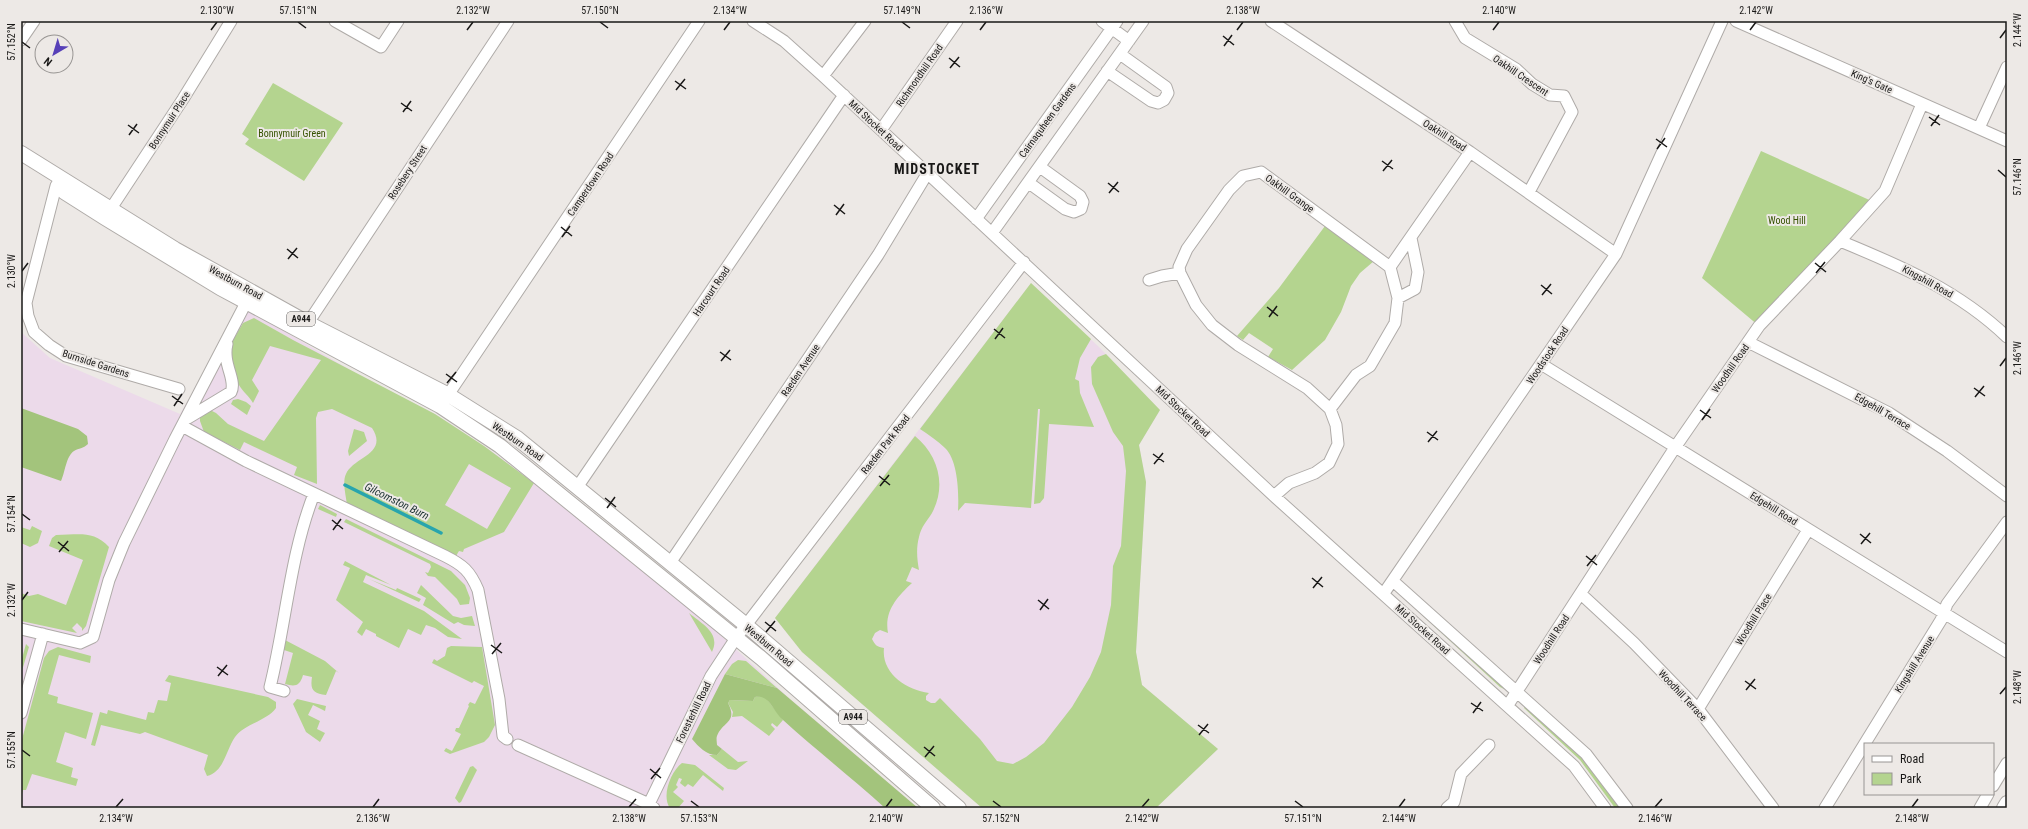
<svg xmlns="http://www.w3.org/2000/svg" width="2028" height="829" font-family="'Roboto Condensed',sans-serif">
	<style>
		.education { fill: #ecdaea }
		.green { fill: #b4d48f; fill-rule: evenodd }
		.forest { fill: #a3c47c }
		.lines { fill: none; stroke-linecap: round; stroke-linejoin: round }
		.stream { stroke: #28a5ad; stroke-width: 3.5 }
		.minor-casing { stroke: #afaba8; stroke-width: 13 }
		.major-casing { stroke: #afaba8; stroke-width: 16 }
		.minor { stroke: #fff; stroke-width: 11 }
		.major { stroke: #fff; stroke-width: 14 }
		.ticks { fill: none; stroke: #191817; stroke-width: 1.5 }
		.labels { text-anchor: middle; stroke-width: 4; stroke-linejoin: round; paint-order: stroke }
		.shield { fill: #ede9e6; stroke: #595755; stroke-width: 1 }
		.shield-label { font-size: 9px; font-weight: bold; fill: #191817 }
		.street-label { font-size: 10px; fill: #191817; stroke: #ede9e6 }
		.park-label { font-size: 10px; fill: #365200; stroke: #ede9e6 }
		.water-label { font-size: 11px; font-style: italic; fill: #1d3233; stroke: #ede9e6 }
		.district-label { font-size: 14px; font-weight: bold; letter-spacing: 1px; fill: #191817; stroke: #ede9e6 }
		.neatline { fill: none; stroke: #191817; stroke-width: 1.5 }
		.ticks-label { font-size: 10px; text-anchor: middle; fill: #191817 }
	</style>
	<rect width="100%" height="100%" fill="#ede9e6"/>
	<path class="education" d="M1031,283L1099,347L1160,410L1139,445L1146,482L1136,652L1142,685L1218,749L1156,808H982L802,652L775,618Z
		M243,307L359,375L435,414L484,446L517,469L694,611L788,697L918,808H21V332L50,358L180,414Z"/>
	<path class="green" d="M273,83L343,123L304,181L245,144L249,139L242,134Z
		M1761,151L1876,203L1759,326L1702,278Z
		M1325,226L1374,261L1360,273L1351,286L1341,312L1325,340L1292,370L1268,357L1273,349L1249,333L1243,340L1237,336L1279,288Z
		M1031,283L1091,339L1080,358L1075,379L1079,381L1080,393L1094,427L1049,424L1044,498L1040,503L1034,504L1040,409H1038L1031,508L965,503L958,511C959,494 958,460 945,448C938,441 929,435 920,429Z
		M254,318L293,340L435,414L484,446L534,483L504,532L464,549L463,552L459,551L456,556L347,505C346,496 342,482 346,474C353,457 389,454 372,428L332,409L318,412L316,418L317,484L294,475L297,467L244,442L240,450L204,432L200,421V416L208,409L216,413L228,424L264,441L321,360L270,346L252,380L259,391L253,403C249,396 243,392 239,385C229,369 229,352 234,334L236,335L243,323ZM469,464L511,488L487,529L445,505Z
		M1106,354L1160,410L1139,445L1146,482L1136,652L1142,685L1218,749L1156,808H982L802,652L775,618L915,436C938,455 947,485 932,513C927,521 921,527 919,537C916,548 917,559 919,570L912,567L906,581L912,583C897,597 884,611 888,633L880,630L875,633L872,639C875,645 877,647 884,648C881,673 906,690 929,693L926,696V700L931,703H935L940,698L980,739L997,761L1013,764L1026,757L1044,743L1072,707L1090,677L1101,652L1111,605L1113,566L1121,546L1126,471L1123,446L1113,432L1092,384L1091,367L1098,357Z
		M238,399L246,402L251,406L247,415L231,404L233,400Z
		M354,429L364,432L367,441L349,456L348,451Z
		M320,505L337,514L336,517L318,509Z
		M346,519L451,571L465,585L470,598L469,604L460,605L457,599L435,577L428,576L425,572L428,573L431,567L430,564L344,522Z
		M32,526L42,531L38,543L30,547L21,543V527L30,530Z
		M56,535C79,535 93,530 109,547L86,626L82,631V628L77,623L72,628L77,633L21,621V593L29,596L38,594L66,605L83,560L49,546L52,538Z
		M345,561L391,585L366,575L363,582L424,611L462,639L448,637L435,628L426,625L421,635L408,629L399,648L376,636V634L366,629L362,636L357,632L363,622L336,600L350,568L343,565Z
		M369,579L396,590L397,588L421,599L419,602Z
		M421,585L453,616L461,618L472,616L475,626L464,625L458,622L454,624L423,605L426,598L417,593Z
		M1397,592L1504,687V689L1500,687Z
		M689,613C702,624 721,633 712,652Z
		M285,640L325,661L339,673L336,671L326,695C313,693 310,690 312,677L303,675C300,686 295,687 285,684L293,653L284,650Z
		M26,644L29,647L21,674V662Z
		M451,646L482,647L495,725L489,737L484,742L450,754L444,751L446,748L452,751L461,734L455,731L456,728H459L469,706L468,705L470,702L475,704L484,686L474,681L472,683L432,663L434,659L437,661L445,656L447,648Z
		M58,647L91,656L90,663L59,655L48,694L58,697L57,703L93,713L86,739L65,732L56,762L73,768L71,777L78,779L76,786L32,774L26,790H23L21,797V743L44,658L49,651Z
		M738,660L746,661L777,688L725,674L732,664Z
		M169,675L268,697L276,702V708C267,721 244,724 235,737C226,750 224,772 207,776L204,769L208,755L145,732L140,734L101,725L95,746L91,745L100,712L107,714L108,710L146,720L148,712L154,713L158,700L167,701L171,683L165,681Z
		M761,696L766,698L783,720L777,727L772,723L771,725L775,729L769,736L742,716L732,717L733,712L728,703L730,700L753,701L755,697Z
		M297,699L326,706L325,711L313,705L308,715L320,721L317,729L325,733L320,742L306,732L293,704Z
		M1525,706L1582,758L1620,808H1615L1580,760L1524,708Z
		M722,749L738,762L748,761L736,770L728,769L709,755H717Z
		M682,763L695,765L724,788L723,791L703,775L693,787L688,784L685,787L680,783L682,779L679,778L676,785L678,787L673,792L684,801L678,808H670C661,796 671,771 682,763Z
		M473,766L477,770L461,802L459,803L455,798L470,767Z"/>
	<path class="forest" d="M21,408L78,429L87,436L88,444C83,449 79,448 74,451C66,456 65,473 61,481L21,467Z
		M725,674L777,688L918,808H885C852,778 816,750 783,720C773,712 770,694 755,697L753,701L730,700L728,703C738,723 723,721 717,736C716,738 717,743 717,745L722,749L717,755C706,755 699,747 692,739Z"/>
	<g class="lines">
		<path class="stream" d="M345,485L441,533"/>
		<g class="minor-casing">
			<path id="minor" d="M335,21L381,47L398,21
				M753,21L784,41L823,76L1274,496L1574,766L1605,808
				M1102,21L1129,41
				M1271,21L1470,152L1616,254
				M1455,21L1465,38L1516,69L1532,84L1550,95L1564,96L1572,112L1529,192
				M1736,21L2007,141
				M21,40L34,21
				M1107,71L1151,101L1158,103L1164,100L1168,93L1166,87L1120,54
				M823,76L865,21
				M1979,128L2007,67
				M881,130L957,21
				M61,178L56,186L26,303L28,316L34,332L49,345L66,356L179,389
				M1029,183L1065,209L1074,212L1081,209L1083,202L1080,196L1040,167
				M106,216L183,99L231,21
				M976,219L1117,21
				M992,233L1143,21
				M1840,241C1901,266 1959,291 2007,337
				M1390,267L1470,152
				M1149,280L1162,276L1180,273
				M1398,298L1415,289L1418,272L1411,238
				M308,323L508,21
				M1748,342L1889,413L1947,451L2007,496
				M1541,364L2007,652
				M444,401L699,21
				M188,418L231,392C237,380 222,364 227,344
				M182,426L246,461L445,556C463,565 470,571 478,590L499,699L503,736L507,739
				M578,486L844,95
				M1274,496L1289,483L1315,473L1329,463L1338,444L1336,425L1330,409L1307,388L1238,345L1212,325L1196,305L1180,273L1179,267L1187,249L1229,190L1243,176L1261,172L1390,267L1398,298L1395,323L1370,366L1356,375L1330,409
				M670,563L878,255L927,174
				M1393,581L1586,754L1627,808
				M1384,593L1616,254L1722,21
				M1581,594L1634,643L1698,709L1773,808
				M21,629L80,643L93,637L109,580L124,543L175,439L250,295
				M284,691L270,687C286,623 290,555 314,494
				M1508,705L1676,446L1759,326L1840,241L1885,191L1922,104
				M1698,709L1808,530
				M21,713L43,634
				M518,745L649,804L654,808
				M1993,786L2007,763
				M647,808L711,676L736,638L1024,262
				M1447,808L1454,802L1461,774L1489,745
				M1825,808L1941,620L1947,604L2007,522
				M1980,808L1988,794"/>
		</g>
		<g class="major-casing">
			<path id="major" d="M21,153L175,249L308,323L447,394L517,438L746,625L959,808
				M64,192L105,218L220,288L440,406L500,446L761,658L933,808
				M2004,808L2007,803"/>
		</g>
		<use href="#minor" class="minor"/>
		<use href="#major" class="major"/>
	</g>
	<path class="ticks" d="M298,22L306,28M600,22L608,28M902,22L910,28M211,30L217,22M467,30L473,22M724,30L730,22M980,30L986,22M1237,30L1243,22M1493,30L1499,22M1750,30L1756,22M1223,36L1234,45M2000,38L2006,30M22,42L30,48M1224,46L1232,35M949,58L960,67M950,68L959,57M675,81L686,89M676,90L685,79M401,103L412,111M403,112L411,101M1929,117L1940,125M128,125L139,133M1931,126L1939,115M129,135L137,124M1656,139L1667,147M1657,149L1665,138M1382,161L1393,169M1998,170L2006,177M1383,171L1392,160M1108,183L1119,192M1109,193L1118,182M834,205L845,214M836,215L844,204M561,227L572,236M562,237L570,226M287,249L298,258M288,259L297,248M1815,263L1826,272M22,271L28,263M1816,273L1825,262M1541,285L1552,294M1542,295L1551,284M1267,307L1278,316M1269,317L1277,306M994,329L1005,338M995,339L1003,328M720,352L731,360M721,361L730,350M2000,366L2006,358M446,374L457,382M447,383L456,372M1974,388L1985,396M172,396L183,404M1975,397L1984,386M174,406L182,394M1700,410L1711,418M1702,420L1710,409M1427,432L1438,440M1428,442L1437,431M1153,454L1164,462M1154,464L1163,453M879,476L890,485M880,486L889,475M605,498L616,507M607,508L615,497M22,514L30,520M332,520L343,529M333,530L341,519M1860,534L1871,543M58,542L69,551M1861,544L1870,533M59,552L68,541M1586,556L1597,565M1587,566L1596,555M1312,578L1323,587M1313,588L1322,577M22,600L28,592M1038,600L1049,609M1040,610L1048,599M765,622L776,631M766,632L775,621M491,645L502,653M492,654L501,643M217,667L228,675M218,676L227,665M1745,681L1756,689M1746,690L1755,679M2000,694L2006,687M1471,703L1483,711M1473,713L1481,702M1198,725L1209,733M1199,735L1208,724M924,747L935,756M22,750L30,756M925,757L934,746M650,769L661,778M651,779L660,768M691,801L699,807M993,801L1001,807M1295,801L1303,807M116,807L123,799M373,807L379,799M629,807L636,799M886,807L892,799M1142,807L1149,799M1399,807L1405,799M1655,807L1662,799M1912,807L1918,799"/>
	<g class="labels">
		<g class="shield">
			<rect x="287" y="312" width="28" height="14" rx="3"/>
			<rect x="839" y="710" width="28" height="14" rx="3"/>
		</g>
		<g class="shield-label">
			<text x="301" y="322">A944</text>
			<text x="853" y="720">A944</text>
		</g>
		<g class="street-label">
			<text transform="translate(919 75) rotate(-55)" y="4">Richmondhill Road</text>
			<text transform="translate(1521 75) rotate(34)" y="4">Oakhill Crescent</text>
			<text transform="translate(1872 81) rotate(24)" y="4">King's Gate</text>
			<text transform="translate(169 120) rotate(-57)" y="4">Bonnymuir Place</text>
			<text transform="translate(1047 120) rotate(-54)" y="4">Cairnaquheen Gardens</text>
			<text transform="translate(876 125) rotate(43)" y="4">Mid Stocket Road</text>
			<text transform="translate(1445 135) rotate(33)" y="4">Oakhill Road</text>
			<text transform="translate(407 172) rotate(-57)" y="4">Rosebery Street</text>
			<text transform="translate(590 184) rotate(-56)" y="4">Camperdown Road</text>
			<text transform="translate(1290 193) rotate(36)" y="4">Oakhill Grange</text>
			<text transform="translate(1928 281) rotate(29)" y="4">Kingshill Road</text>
			<text transform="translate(236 282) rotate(29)" y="4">Westburn Road</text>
			<text transform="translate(711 291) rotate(-56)" y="4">Harcourt Road</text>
			<text transform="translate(1547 355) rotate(-56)" y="4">Woodstock Road</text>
			<text transform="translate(96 363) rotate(18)" y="4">Burnside Gardens</text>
			<text transform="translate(1730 368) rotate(-55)" y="4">Woodhill Road</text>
			<text transform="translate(800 370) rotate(-56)" y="4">Raeden Avenue</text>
			<text transform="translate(1183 411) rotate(43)" y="4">Mid Stocket Road</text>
			<text transform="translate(1883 411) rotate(30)" y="4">Edgehill Terrace</text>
			<text transform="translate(518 441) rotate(35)" y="4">Westburn Road</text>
			<text transform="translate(885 444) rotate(-52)" y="4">Raeden Park Road</text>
			<text transform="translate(1774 508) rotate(32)" y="4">Edgehill Road</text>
			<text transform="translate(1753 619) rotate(-58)" y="4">Woodhill Place</text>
			<text transform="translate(1423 629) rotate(42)" y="4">Mid Stocket Road</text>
			<text transform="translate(1551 639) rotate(-57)" y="4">Woodhill Road</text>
			<text transform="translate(769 645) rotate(40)" y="4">Westburn Road</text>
			<text transform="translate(1914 664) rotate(-58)" y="4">Kingshill Avenue</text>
			<text transform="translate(1683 695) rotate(47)" y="4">Woodhill Terrace</text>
			<text transform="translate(693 712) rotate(-64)" y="4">Foresterhill Road</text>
		</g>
		<g class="park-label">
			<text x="292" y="137">Bonnymuir Green</text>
			<text x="1787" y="224">Wood Hill</text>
		</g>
		<g class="water-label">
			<text transform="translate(397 501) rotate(26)" y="4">Gilcomston Burn</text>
		</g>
		<g class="district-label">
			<text x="937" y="174">MIDSTOCKET</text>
		</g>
	</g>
	<rect width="2028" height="829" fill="none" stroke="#ede9e6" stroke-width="44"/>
	<rect x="1864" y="743" width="130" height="52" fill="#ede9e6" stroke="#989593"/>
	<rect x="1872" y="756" width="20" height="6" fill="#ffffff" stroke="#989593"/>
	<text x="1900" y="763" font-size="12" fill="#191817">Road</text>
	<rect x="1872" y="773" width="20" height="12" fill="#b4d48f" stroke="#989593"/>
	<text x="1900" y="783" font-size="12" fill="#191817">Park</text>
	<g transform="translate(54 54) rotate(218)"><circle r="19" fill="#ede9e6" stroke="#989593"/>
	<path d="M0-3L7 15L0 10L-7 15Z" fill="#5740b8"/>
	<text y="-6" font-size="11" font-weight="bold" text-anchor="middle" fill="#191817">N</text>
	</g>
	<rect x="22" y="22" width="1984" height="785" class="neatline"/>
	<g class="ticks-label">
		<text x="217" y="14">2.130°W</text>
		<text x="298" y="14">57.151°N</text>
		<text x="473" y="14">2.132°W</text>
		<text x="600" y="14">57.150°N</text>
		<text x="730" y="14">2.134°W</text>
		<text x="902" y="14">57.149°N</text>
		<text x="986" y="14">2.136°W</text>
		<text x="1243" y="14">2.138°W</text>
		<text x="1499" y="14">2.140°W</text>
		<text x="1756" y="14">2.142°W</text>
		<text transform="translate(2017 30) rotate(-90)" y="4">2.144°W</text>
		<text transform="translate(11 42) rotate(-90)" y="4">57.152°N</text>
		<text transform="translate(2017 177) rotate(-90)" y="4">57.146°N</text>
		<text transform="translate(11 271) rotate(-90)" y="4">2.130°W</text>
		<text transform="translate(2017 358) rotate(-90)" y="4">2.146°W</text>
		<text transform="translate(11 514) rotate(-90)" y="4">57.154°N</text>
		<text transform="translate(11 600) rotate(-90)" y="4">2.132°W</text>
		<text transform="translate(2017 687) rotate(-90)" y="4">2.148°W</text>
		<text transform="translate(11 750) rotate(-90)" y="4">57.155°N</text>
		<text x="116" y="822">2.134°W</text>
		<text x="373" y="822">2.136°W</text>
		<text x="629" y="822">2.138°W</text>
		<text x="699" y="822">57.153°N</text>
		<text x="886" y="822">2.140°W</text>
		<text x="1001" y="822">57.152°N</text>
		<text x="1142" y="822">2.142°W</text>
		<text x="1303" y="822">57.151°N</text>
		<text x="1399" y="822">2.144°W</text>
		<text x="1655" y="822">2.146°W</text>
		<text x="1912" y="822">2.148°W</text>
	</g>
</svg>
